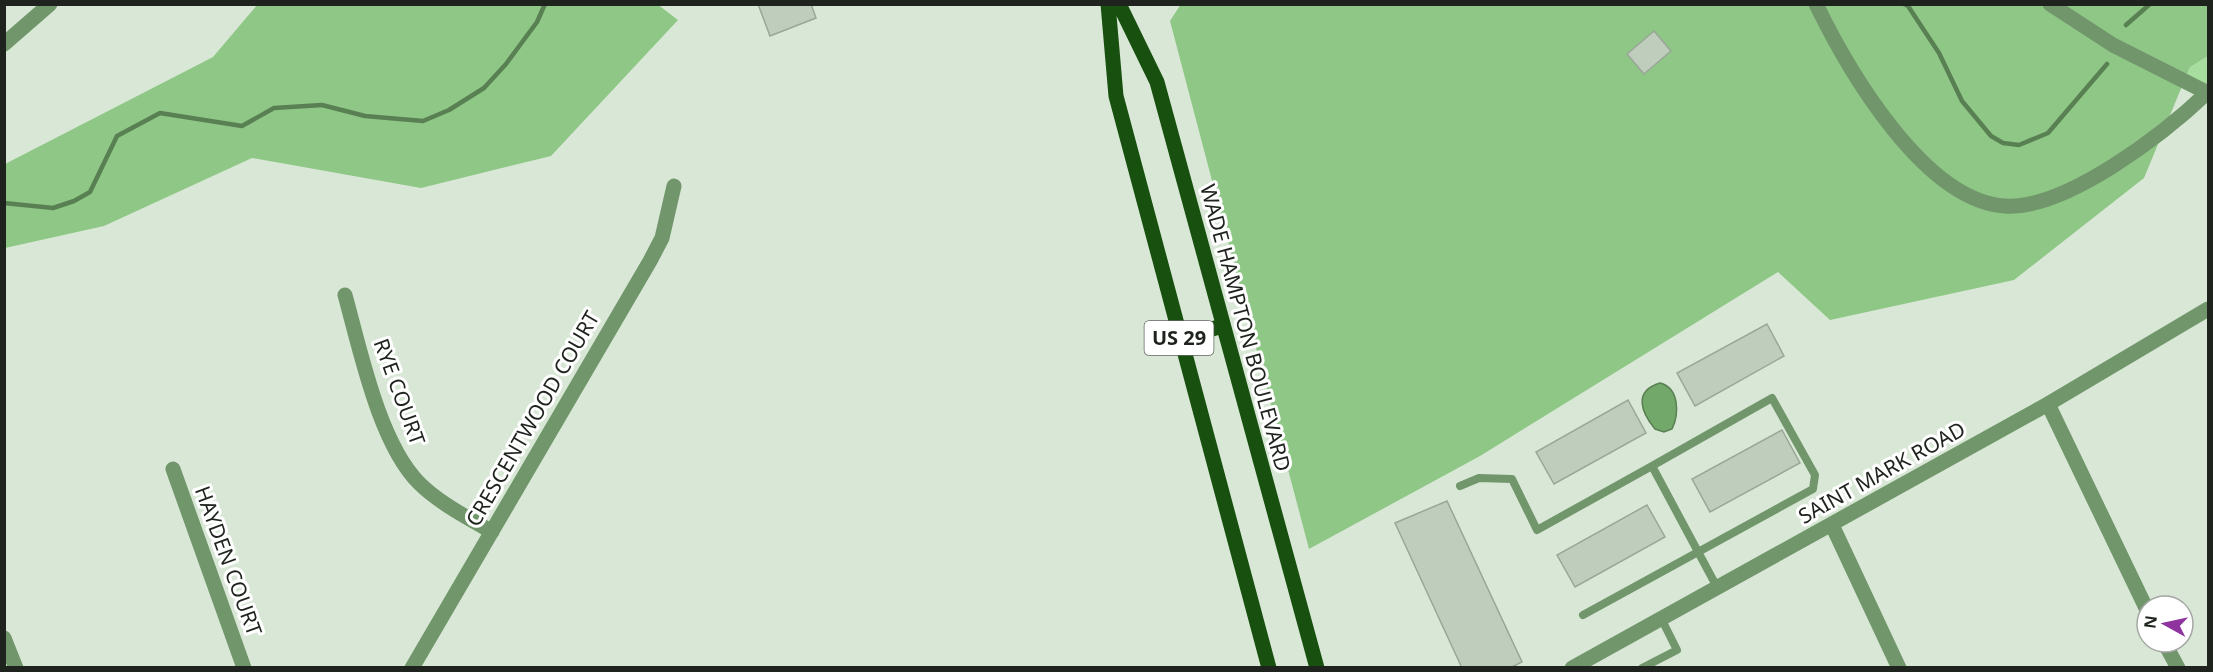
<svg xmlns="http://www.w3.org/2000/svg" width="2213" height="672" font-family="'Noto Sans',sans-serif">
	<style>
		.green { fill: #a8dda0 }
		.forest { fill: #8fc786 }
		.water { fill: #72a86a; stroke: #598053; stroke-width: 1.5 }
		.lines { fill: none; stroke-linecap: round; stroke-linejoin: round }
		.stream { stroke: #598053; stroke-width: 4.5 }
		.building { fill: #bfcebc; stroke: #98a796; stroke-width: 1.5 }
		.service { stroke: #71966b; stroke-width: 8 }
		.minor { stroke: #71966b; stroke-width: 15 }
		.tertiary { stroke: #71966b; stroke-width: 15 }
		.primary { stroke: #18510f; stroke-width: 15 }
		.labels { text-anchor: middle; stroke-width: 6; stroke-linejoin: round; paint-order: stroke }
		.shield { fill: #fff; stroke: #626661; stroke-width: 1.5 }
		.shield-label { font-size: 20px; font-weight: bold; fill: #1e241d }
		.street-label { font-size: 21px; fill: #1e241d; stroke: #fff }
	</style>
	<rect width="100%" height="100%" fill="#d9e8d6"/>
	<path class="green" d="M2208,56V86L2186,77L2190,67Z"/>
	<path class="forest" d="M657,4L678,20L551,156L421,188L252,158L104,226L5,248V164L213,57L257,5Z
		M1181,4H2208V56L2190,67L2144,178L2014,280L1830,320L1778,272L1480,456L1309,549L1170,21Z"/>
	<path class="water" d="M1660,383C1680,388 1679,415 1672,429L1664,432L1655,429C1641,412 1633,391 1660,383Z"/>
	<g class="lines">
		<path class="stream" d="M1904,4L1908,6L1939,53L1962,101L1991,136L2003,143L2019,145L2048,133L2107,64
			M2126,25L2150,4
			M4,203L53,208L74,201L90,192L117,136L160,113L242,126L274,108L322,105L365,116L423,121L449,110L484,88L506,64L537,22L545,4"/>
	</g>
	<path class="building" d="M758,4H811L816,18L770,36Z
		M1654,31L1671,51L1644,74L1627,54Z
		M1767,324L1784,356L1695,406L1677,373Z
		M1628,400L1646,433L1554,484L1536,452Z
		M1782,430L1800,463L1710,512L1692,479Z
		M1447,501L1522,662L1510,668H1462L1395,523Z
		M1647,505L1665,537L1575,587L1557,555Z"/>
	<g class="lines">
		<path class="service" d="M1460,486L1479,478L1512,479L1537,530L1652,466L1718,589
			M1583,615L1813,489L1815,475L1772,398L1652,466
			M1642,668L1677,650L1662,620"/>
		<path class="minor" d="M1816,4C1848,70 1924,201 2005,206C2066,210 2165,133 2208,92
			M4,44L50,4
			M345,295C360,349 379,443 419,483C439,503 467,517 492,532
			M2048,404L2147,610
			M173,469L244,668
			M1832,525L1899,668
			M4,638L16,668
			M2164,642L2178,668
			M412,668L650,261L662,238L674,186"/>
		<path class="tertiary" d="M2050,4L2113,45L2208,93
			M1572,668L2048,404L2208,309"/>
		<path class="primary" d="M1108,4L1116,96L1269,668
			M1119,4L1157,82L1317,668
			M1179,339L1222,326"/>
	</g>
	<g class="labels">
		<rect class="shield" x="1144.5" y="321" width="69" height="34" rx="4.5"/>
		<g class="shield-label">
			<text x="1179" y="345">US 29</text>
		</g>
		<g class="street-label">
			<text transform="translate(1245 328) rotate(75)" y="7">WADE HAMPTON BOULEVARD</text>
			<text transform="translate(399 392) rotate(70)" y="7">RYE COURT</text>
			<text transform="translate(533 419) rotate(-60)" y="7">CRESCENTWOOD COURT</text>
			<text transform="translate(1882 473) rotate(-29)" y="7">SAINT MARK ROAD</text>
			<text transform="translate(228 561) rotate(70)" y="7">HAYDEN COURT</text>
		</g>
	</g>
	<rect width="2213" height="672" fill="none" stroke="#1e241d" stroke-width="12"/>
	<g transform="translate(2165 624) rotate(278)"><circle r="28" fill="#ffffff" stroke="#a5a7a5" stroke-width="1.5"/>
	<path d="M0-4.5L10 22L0 15L-10 22Z" fill="#8f349f"/>
	<text y="-9" font-size="16" font-weight="bold" text-anchor="middle" fill="#1e241d">N</text>
	</g>
</svg>
